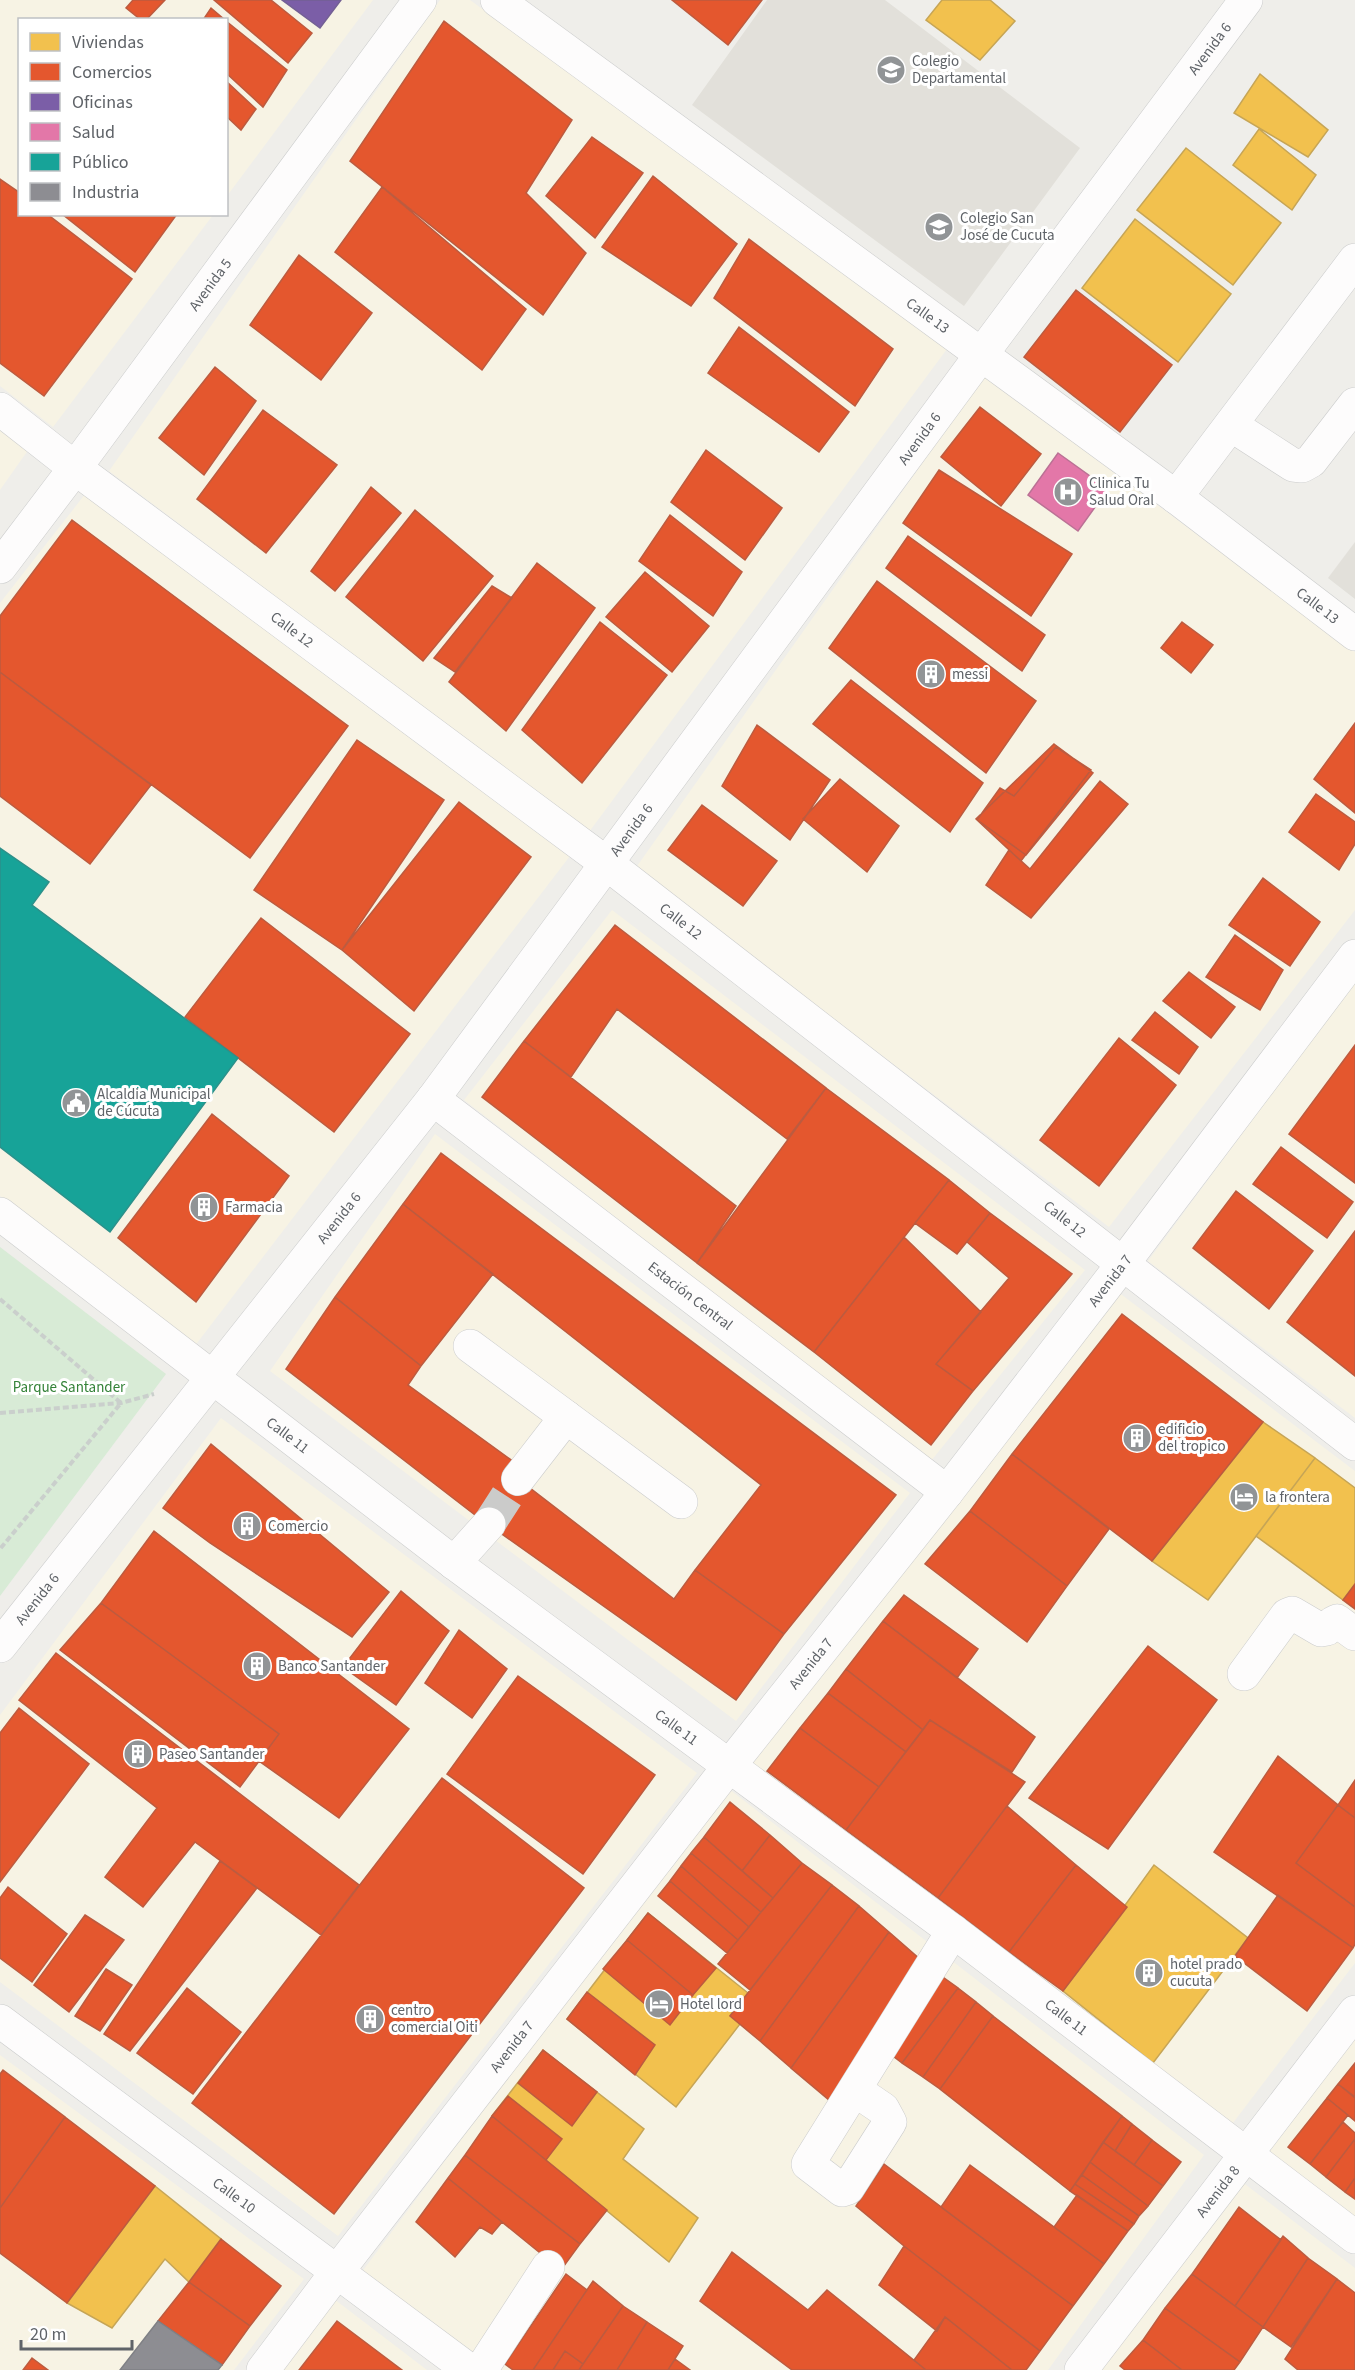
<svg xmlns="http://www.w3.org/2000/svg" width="1355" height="2370" font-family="'Source Sans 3',sans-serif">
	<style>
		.commercial { fill: #f7f3e4 }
		.education { fill: #e2e0da }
		.green { fill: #d8ebd6 }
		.homes { fill: #f2c14e; stroke: #c6a556; stroke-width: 1.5 }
		.shops { fill: #e4572e; stroke: #bc5b3f; stroke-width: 1.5 }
		.offices { fill: #7b5ea7; stroke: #736094; stroke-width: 1.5 }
		.health { fill: #e377a8; stroke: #bb7195; stroke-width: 1.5 }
		.public { fill: #17a398; stroke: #2d908a; stroke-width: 1.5 }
		.industry { fill: #8d8d92; stroke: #7f8085; stroke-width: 1.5 }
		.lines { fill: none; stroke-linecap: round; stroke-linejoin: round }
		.minor-tunnel { stroke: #cbcbca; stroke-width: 33; stroke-dasharray: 33 16; stroke-linecap: butt }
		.minor-casing { stroke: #cbcccc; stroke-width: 34 }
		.path { stroke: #cacfcc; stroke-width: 4; stroke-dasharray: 6 3; stroke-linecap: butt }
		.minor { stroke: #fdfcfc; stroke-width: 33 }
		.labels { text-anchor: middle; stroke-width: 6; stroke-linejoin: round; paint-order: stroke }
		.street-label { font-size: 15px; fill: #5f6368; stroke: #fff }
		.poi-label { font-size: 15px; fill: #5f6368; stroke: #fff; text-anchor: start }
		.park-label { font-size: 15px; fill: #348238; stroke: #fff }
	</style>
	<rect width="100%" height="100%" fill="#efeeea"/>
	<path class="commercial" d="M0,0H373L227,196L226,20H20V214L213,215L53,427L0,386Z
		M440,0H470L947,349L589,832L109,471Z
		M984,376L1355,652V910L1109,1227L635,869Z
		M0,423L31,446L0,490Z
		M86,493L573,852L194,1347L0,1196V603Z
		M612,910L1085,1270L931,1461L464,1100Z
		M1355,981V1418L1148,1261Z
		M435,1134L910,1493L736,1721L270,1371Z
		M1118,1292L1355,1471V1963L1226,2132L743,1763Z
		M221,1418L697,1773L338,2236L0,1982V1715Z
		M725,1786L1204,2155L1048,2370H489L361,2273Z
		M1355,2011V2227L1250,2146Z
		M0,2055L304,2279L234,2370H0Z
		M1233,2175L1355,2268V2370H1088Z
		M334,2299L427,2370H283Z"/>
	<path class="education" d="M767,0H885L1080,148L964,306L692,105Z
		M1355,542V599L1328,578Z"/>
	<path class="green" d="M0,1247L166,1374L0,1596Z"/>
	<path class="homes" d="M942,0H990L1015,21L980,60L926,20Z
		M1260,74L1328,130L1308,157L1234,113Z
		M1259,129L1316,175L1292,210L1233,165Z
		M1186,148L1281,223L1233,285L1137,210Z
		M1135,219L1231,294L1178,362L1082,288Z
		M1263,1422L1315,1458L1208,1600L1152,1561Z
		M1315,1458L1355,1488V1584L1343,1600L1256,1536Z
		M1154,1865L1248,1938L1153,2063L1063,1991Z
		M648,1913L748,1993L730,2016L740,2024L676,2107L567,2019Z
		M543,2050L644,2129L623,2159L698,2218L669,2262L492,2116Z
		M155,2186L221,2239L189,2282L165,2259L112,2328L67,2303Z"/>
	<path class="shops" d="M133,0H165L146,20H141L126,8Z
		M214,0H271L312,33L288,63Z
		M672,0H762L728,45Z
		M211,8L225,20H203Z
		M226,21L287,70L263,107L226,73Z
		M444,21L572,120L526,193L586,253L543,315L350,161Z
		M226,81L256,109L241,130L226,116Z
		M592,137L643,173L595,238L546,196Z
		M653,176L737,244L691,306L602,247Z
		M0,179L20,193V214H47L132,279L44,396L0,363Z
		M382,187L526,309L482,370L335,252Z
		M62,214H177L135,272Z
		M749,239L893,349L855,406L714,298Z
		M299,255L372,313L321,380L250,325Z
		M1076,290L1172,365L1120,432L1024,357Z
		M739,327L849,412L819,452L708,373Z
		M215,367L256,401L204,475L159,438Z
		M980,407L1041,454L1001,506L941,457Z
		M263,410L337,465L266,553L197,499Z
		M706,450L782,508L745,560L671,502Z
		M939,470L1072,554L1031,616L903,523Z
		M371,487L401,513L335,591L311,571Z
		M415,510L493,576L423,661L346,597Z
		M670,515L742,572L713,616L639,561Z
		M72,520L348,726L250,858L0,672V616Z
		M908,536L1045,635L1022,671L886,568Z
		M537,563L595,608L506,731L449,682Z
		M645,572L709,626L672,672L606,617Z
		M877,581L1036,701L986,773L829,648Z
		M492,586L512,598L455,672L434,658Z
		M600,622L667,675L582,783L522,730Z
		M1182,622L1213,645L1191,673L1161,648Z
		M0,672L151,785L90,864L0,796Z
		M851,680L983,783L950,832L813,724Z
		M1355,723V813L1314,779Z
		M757,725L830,780L790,840L722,786Z
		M357,740L444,800L342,950L254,890Z
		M1054,744L1093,773L1026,855L976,819Z
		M1056,747L1091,770L1021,861L977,820L1000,788L1014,796Z
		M840,779L899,826L867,872L803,819Z
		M1100,781L1128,804L1031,918L986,885L1009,850L1030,869Z
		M1316,794L1355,822V844L1339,870L1289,832Z
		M459,802L531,857L414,1011L342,950Z
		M702,805L777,861L743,906L668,850Z
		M1263,878L1320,922L1290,966L1229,925Z
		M261,918L410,1034L334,1132L185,1017Z
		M615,925L826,1088L787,1139L617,1009L571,1077L524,1041Z
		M1235,935L1283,970L1260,1010L1206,977Z
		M1189,972L1235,1007L1211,1038L1163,1001Z
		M1155,1012L1198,1047L1179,1074L1132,1040Z
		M1119,1038L1176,1085L1099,1186L1040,1140Z
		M524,1041L736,1206L697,1263L482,1097Z
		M1355,1045V1183L1289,1134Z
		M826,1088L949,1180L814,1352L697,1263Z
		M212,1114L289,1176L196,1302L118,1238Z
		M1281,1147L1353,1202L1327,1238L1253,1184Z
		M441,1153L896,1495L784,1634L695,1570L761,1485L403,1204Z
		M949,1180L990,1213L957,1254L915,1223Z
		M1236,1191L1313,1251L1269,1309L1193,1248Z
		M403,1204L493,1274L421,1366L335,1297Z
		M990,1213L1072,1274L973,1391L936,1364L1009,1278L967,1242Z
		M1355,1231V1376L1287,1322Z
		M904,1237L981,1312L936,1364L973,1391L931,1445L814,1352Z
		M335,1297L421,1366L408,1385L514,1462L508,1471L674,1599L695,1570L784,1634L736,1700L475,1515L286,1369Z
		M1122,1314L1263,1422L1152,1561L1012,1454Z
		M211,1444L389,1592L352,1637L210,1543L163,1508Z
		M1012,1454L1109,1529L1067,1586L970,1511Z
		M970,1511L1067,1586L1027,1642L925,1564Z
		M154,1531L409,1729L339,1818L259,1761L279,1734L101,1603Z
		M1355,1584V1609L1343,1600Z
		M401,1591L449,1631L396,1705L343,1667Z
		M904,1595L978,1649L957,1678L883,1621Z
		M101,1603L279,1734L240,1787L60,1650Z
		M883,1621L1035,1737L1012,1772L930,1720L923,1730L846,1669Z
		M459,1630L507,1669L472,1718L425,1683Z
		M1148,1646L1217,1700L1108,1849L1029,1798Z
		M56,1653L359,1885L321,1935L195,1842L143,1907L105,1877L157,1808L19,1700Z
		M846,1669L923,1730L906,1752L828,1693Z
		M518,1676L655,1775L583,1874L447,1774Z
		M828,1693L906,1752L879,1787L800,1728Z
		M19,1708L89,1764L0,1882V1733Z
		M930,1720L1025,1782L938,1898L846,1830Z
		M800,1728L879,1787L846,1830L767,1771Z
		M1278,1756L1338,1805L1296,1863L1355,1907V1944L1353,1948L1214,1852Z
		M442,1778L584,1888L334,2214L192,2103Z
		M1355,1780V1818L1338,1805Z
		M730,1802L770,1835L742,1871L704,1837Z
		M1338,1805L1355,1818V1907L1296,1863Z
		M1007,1806L1076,1865L1009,1952L938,1898Z
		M770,1835L802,1863L773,1898L742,1871Z
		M704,1837L773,1898L761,1912L691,1853Z
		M691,1853L761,1912L749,1927L681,1866Z
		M220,1861L257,1888L130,2051L104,2034Z
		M802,1863L832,1885L750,1990L718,1964Z
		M1076,1865L1127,1907L1063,1991L1009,1952Z
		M681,1866L749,1927L738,1940L670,1881Z
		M670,1881L738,1940L727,1953L658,1896Z
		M832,1885L859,1906L760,2041L730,2016Z
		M8,1887L67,1934L32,1982L0,1958V1898Z
		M1278,1895L1353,1948L1307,2011L1235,1956Z
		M859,1906L889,1932L791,2068L760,2041Z
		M648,1913L716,1968L693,1995L627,1940Z
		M85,1915L124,1940L69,2012L34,1985Z
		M889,1932L922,1961L835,2105L791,2068Z
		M627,1940L693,1995L670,2025L603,1969Z
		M106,1969L132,1985L100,2031L75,2016Z
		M940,1975L958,1988L902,2063L889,2053Z
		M187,1988L241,2032L193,2094L137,2053Z
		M958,1988L976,2002L923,2077L902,2063Z
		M587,1992L655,2045L635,2075L567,2019Z
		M976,2002L993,2016L940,2089L923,2077Z
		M993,2016L1122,2116L1070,2191L940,2089Z
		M543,2050L597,2092L572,2126L518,2083Z
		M1355,2063V2097L1338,2084Z
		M3,2070L65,2117L0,2208V2074Z
		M1338,2084L1355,2098V2121L1327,2098Z
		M508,2096L562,2139L546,2160L492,2116Z
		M1327,2098L1348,2115L1310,2164L1288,2147Z
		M492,2116L607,2210L580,2244L465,2155Z
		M1122,2116L1132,2124L1115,2151L1103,2142Z
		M65,2117L155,2186L67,2303L0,2253V2208Z
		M1343,2122L1355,2133V2139L1326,2177L1310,2164Z
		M1132,2124L1152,2140L1134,2165L1115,2151Z
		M1355,2139V2178L1345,2192L1326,2177Z
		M1152,2140L1181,2162L1163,2186L1134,2165Z
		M1103,2142L1163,2186L1148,2206L1090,2162Z
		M465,2155L580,2244L561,2270L448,2178Z
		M1090,2162L1148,2206L1139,2216L1082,2175Z
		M884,2164L1073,2306L1040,2351L904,2246L856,2206Z
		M970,2165L1104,2264L1073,2306L941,2207Z
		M1082,2175L1139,2216L1134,2224L1075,2184Z
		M448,2178L502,2222L492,2234L480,2227L455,2257L416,2222Z
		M1355,2178V2199L1345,2192Z
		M1075,2184L1134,2224L1128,2231L1070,2191Z
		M1077,2195L1128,2231L1104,2264L1054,2227Z
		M1239,2207L1281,2240L1235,2306L1192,2274Z
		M1283,2236L1308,2258L1263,2327L1235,2306Z
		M221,2239L281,2286L250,2326L189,2282Z
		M904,2246L1040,2351L1026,2370H1012L945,2317L937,2331L879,2285Z
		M732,2252L808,2310L827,2290L926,2370H792L700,2301Z
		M1308,2258L1337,2279L1291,2347L1263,2327Z
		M566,2274L587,2290L533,2370H513L505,2364Z
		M1192,2274L1263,2327L1240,2362L1165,2308Z
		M1337,2279L1355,2293V2370H1298L1285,2359Z
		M593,2281L623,2306L583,2364L565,2351L553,2370H533Z
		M189,2282L250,2326L222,2365L158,2321Z
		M623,2306L647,2322L617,2370H579Z
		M1165,2308L1240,2362L1234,2370H1182L1143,2340Z
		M945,2317L1012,2370H926L914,2360Z
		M337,2321L402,2370H299Z
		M647,2322L683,2346L668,2370H617Z
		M1143,2340L1182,2370H1125L1120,2366Z
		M565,2351L583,2364L579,2370H553Z
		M32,2358L48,2370H23Z
		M675,2359L690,2370H668Z"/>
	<path class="offices" d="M282,0H341L320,28Z"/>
	<path class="health" d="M1058,453L1108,489L1078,531L1028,495Z"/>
	<path class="public" d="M0,848L49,882L32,905L238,1058L110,1232L0,1147Z"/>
	<path class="industry" d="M158,2321L222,2365L218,2370H120Z"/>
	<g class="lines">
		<path class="minor-tunnel" d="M489,1524L518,1479"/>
		<g class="minor-casing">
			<g id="minor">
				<path id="s1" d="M497,0L1176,497L1355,634"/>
				<path id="s2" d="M0,409L75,468L606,863L1355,1444"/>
				<path d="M1231,425L1293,465L1302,466L1311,461L1355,404"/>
				<path d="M1176,497L1355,260"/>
				<path id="s3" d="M0,567L75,468L420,0"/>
				<path id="s4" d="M433,1099L947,1492"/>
				<path id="s5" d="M0,1214L454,1563L953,1931L1355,2237"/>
				<path d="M470,1346L681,1502"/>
				<path d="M518,1479L566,1417"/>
				<path d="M454,1563L489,1524"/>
				<path id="s6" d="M0,1646L433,1099L981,355L1246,0"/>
				<path d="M1244,1674L1287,1615L1292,1613L1321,1630L1327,1629L1333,1623L1337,1621L1355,1634"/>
				<path id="s7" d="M0,2021L469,2370"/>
				<path d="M855,2090L883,2109L890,2122L848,2188L842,2190L808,2164L953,1931"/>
				<path id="s8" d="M263,2370L336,2273L730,1765L947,1492L1122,1265L1355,956"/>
				<path d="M481,2370L548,2267"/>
				<path id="s9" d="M1081,2370L1355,2012"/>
			</g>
		</g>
		<path class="path" d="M0,1299L121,1403L0,1549
			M0,1413L121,1403L154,1394"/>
		<use href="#minor" class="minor"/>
	</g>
	<defs>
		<g id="school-disc" transform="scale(1.5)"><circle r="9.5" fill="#919496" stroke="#fff"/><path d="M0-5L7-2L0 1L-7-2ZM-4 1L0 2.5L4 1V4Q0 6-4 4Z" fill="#fff"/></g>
		<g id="hospital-disc" transform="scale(1.5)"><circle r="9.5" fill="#919496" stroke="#fff"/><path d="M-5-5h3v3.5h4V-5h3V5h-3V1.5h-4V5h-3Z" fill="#fff"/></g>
		<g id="building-disc" transform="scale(1.5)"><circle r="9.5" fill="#919496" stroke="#fff"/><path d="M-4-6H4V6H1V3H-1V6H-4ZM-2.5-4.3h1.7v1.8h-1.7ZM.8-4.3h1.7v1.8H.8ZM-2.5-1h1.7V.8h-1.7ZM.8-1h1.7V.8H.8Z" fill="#fff"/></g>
		<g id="civic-disc" transform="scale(1.5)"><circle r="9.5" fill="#919496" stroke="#fff"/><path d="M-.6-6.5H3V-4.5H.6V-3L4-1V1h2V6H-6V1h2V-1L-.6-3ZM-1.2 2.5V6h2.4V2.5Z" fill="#fff"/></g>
		<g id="hotel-disc" transform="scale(1.5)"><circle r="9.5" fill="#919496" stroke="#fff"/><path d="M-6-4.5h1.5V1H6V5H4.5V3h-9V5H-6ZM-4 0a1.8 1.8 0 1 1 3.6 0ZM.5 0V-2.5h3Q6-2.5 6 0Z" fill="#fff"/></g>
	</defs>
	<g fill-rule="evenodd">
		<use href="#school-disc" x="891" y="70"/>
		<use href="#school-disc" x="939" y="227"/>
		<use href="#hospital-disc" x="1068" y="492"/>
		<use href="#building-disc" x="931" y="674"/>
		<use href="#civic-disc" x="76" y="1103"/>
		<use href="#building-disc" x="204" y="1207"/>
		<use href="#building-disc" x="1137" y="1438"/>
		<use href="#hotel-disc" x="1244" y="1497"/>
		<use href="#building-disc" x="247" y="1526"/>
		<use href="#building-disc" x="257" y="1666"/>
		<use href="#building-disc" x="138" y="1754"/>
		<use href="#building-disc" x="1149" y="1973"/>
		<use href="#hotel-disc" x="659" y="2004"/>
		<use href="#building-disc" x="370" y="2019"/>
	</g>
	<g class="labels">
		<g class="street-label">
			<text dy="5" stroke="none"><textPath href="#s6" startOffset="2004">Avenida 6</textPath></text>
			<text dy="5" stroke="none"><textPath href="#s3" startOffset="352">Avenida 5</textPath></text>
			<text dy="5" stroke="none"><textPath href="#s1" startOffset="534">Calle 13</textPath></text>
			<text dy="5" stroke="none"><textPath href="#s6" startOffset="1518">Avenida 6</textPath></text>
			<text dy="5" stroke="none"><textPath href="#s1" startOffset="1020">Calle 13</textPath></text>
			<text dy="5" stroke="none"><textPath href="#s2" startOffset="366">Calle 12</textPath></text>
			<text dy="5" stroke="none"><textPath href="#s6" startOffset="1032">Avenida 6</textPath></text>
			<text dy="5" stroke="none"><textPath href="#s2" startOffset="852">Calle 12</textPath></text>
			<text dy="5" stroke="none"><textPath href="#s6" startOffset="546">Avenida 6</textPath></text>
			<text dy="5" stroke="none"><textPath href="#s2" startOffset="1338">Calle 12</textPath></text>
			<text dy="5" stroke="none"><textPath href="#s8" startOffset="1380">Avenida 7</textPath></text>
			<text dy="5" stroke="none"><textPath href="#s4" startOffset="324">Estación Central</textPath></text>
			<text dy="5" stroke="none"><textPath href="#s5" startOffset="363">Calle 11</textPath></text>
			<text dy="5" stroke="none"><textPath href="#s6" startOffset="60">Avenida 6</textPath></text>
			<text dy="5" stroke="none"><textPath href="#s8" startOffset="894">Avenida 7</textPath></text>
			<text dy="5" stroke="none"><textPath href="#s5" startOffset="849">Calle 11</textPath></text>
			<text dy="5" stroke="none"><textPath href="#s5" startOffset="1335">Calle 11</textPath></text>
			<text dy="5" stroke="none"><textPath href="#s8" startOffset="408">Avenida 7</textPath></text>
			<text dy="5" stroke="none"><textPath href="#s9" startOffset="225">Avenida 8</textPath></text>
			<text dy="5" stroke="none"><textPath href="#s7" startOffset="292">Calle 10</textPath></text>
		</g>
		<g class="poi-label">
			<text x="912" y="66">Colegio<tspan x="912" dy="17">Departamental</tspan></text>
			<text x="960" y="223">Colegio San<tspan x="960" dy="17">José de Cucuta</tspan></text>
			<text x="1089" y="488">Clinica Tu<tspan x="1089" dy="17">Salud Oral</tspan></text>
			<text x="952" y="679">messi</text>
			<text x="97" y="1099">Alcaldia Municipal<tspan x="97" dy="17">de Cúcuta</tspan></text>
			<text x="225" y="1212">Farmacia</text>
			<text x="1158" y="1434">edificio<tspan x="1158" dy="17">del tropico</tspan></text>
			<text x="1265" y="1502">la frontera</text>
			<text x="268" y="1531">Comercio</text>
			<text x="278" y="1671">Banco Santander</text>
			<text x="159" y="1759">Paseo Santander</text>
			<text x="1170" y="1969">hotel prado<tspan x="1170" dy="17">cucuta</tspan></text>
			<text x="680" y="2009">Hotel lord</text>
			<text x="391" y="2015">centro<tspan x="391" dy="17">comercial Oiti</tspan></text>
		</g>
		<g class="park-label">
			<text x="69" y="1392">Parque Santander</text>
		</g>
	</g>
	<rect x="18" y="18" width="210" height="198" fill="#ffffff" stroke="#bfc1c3" stroke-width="1.5"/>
	<rect x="30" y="33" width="30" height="18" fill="#f2c14e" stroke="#bfc1c3" stroke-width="1.5"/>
	<text x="72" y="48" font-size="18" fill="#5f6368">Viviendas</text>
	<rect x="30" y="63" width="30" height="18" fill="#e4572e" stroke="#bfc1c3" stroke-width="1.5"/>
	<text x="72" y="78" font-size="18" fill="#5f6368">Comercios</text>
	<rect x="30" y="93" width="30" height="18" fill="#7b5ea7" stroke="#bfc1c3" stroke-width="1.5"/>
	<text x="72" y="108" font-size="18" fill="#5f6368">Oficinas</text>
	<rect x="30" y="123" width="30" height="18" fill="#e377a8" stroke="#bfc1c3" stroke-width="1.5"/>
	<text x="72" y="138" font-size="18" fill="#5f6368">Salud</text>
	<rect x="30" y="153" width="30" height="18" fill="#17a398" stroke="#bfc1c3" stroke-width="1.5"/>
	<text x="72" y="168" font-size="18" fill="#5f6368">Público</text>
	<rect x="30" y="183" width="30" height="18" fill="#8d8d92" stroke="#bfc1c3" stroke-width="1.5"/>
	<text x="72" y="198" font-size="18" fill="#5f6368">Industria</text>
	<path d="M21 2340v9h111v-9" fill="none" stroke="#5f6368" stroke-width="3"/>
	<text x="30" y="2340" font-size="18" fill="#5f6368" stroke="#ffffff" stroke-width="4.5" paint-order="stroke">20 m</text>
</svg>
